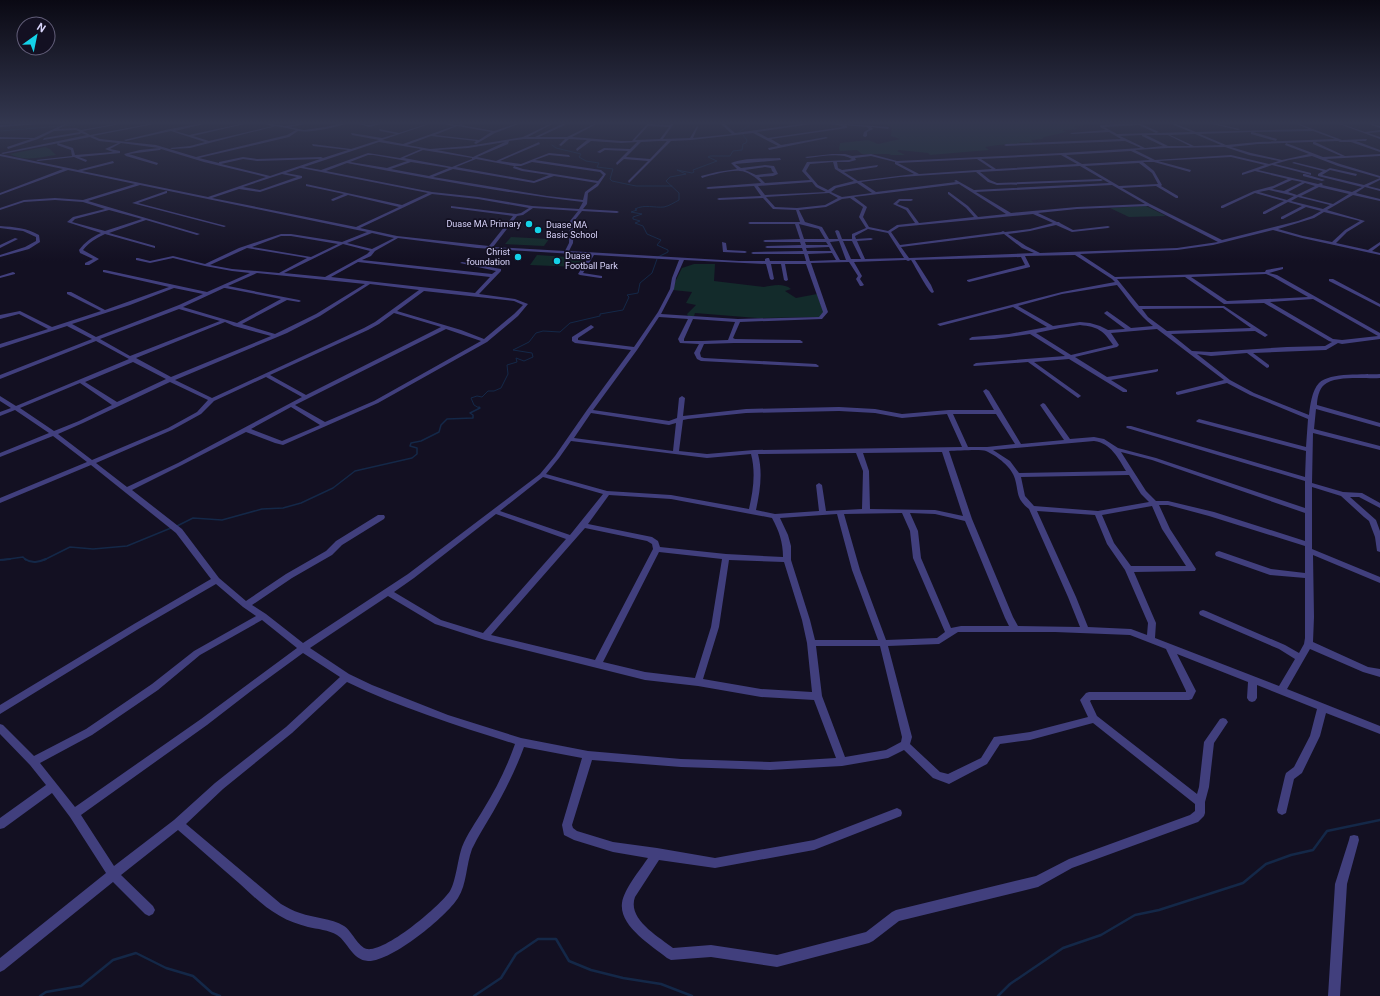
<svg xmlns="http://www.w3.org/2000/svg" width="1380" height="996" font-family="Roboto,sans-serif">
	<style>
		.green { fill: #132b2b }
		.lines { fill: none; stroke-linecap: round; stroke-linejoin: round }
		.stream-far3 { stroke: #142848; stroke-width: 1 }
		.stream-far2 { stroke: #142848; stroke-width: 1.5 }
		.stream-far1 { stroke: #142848; stroke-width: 2 }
		.stream { stroke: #142848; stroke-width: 2.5 }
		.minor { fill: #413f7d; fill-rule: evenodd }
		.poi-dot { fill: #14d2e8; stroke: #131022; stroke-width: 1.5 }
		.labels { text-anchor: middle; stroke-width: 3.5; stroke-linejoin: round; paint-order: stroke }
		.far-poi-label { font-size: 9px; fill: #d9d4fb; stroke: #131022; text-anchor: end }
	</style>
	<rect width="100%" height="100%" fill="#131022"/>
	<path class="green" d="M884,122H1078L1087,125L1075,126L1074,127L1078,129L1062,130L1066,132L1044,137L1042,139L1031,140L1034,143L1019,142L1021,144L998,145L985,147L989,150L930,155L928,153L899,150L897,151L905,155H891L889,154H862L857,150L840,151L839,149L840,143L868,140L878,144L900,139L891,136L892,127L883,124Z
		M45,147L50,149L56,155C40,157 25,162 10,154Z
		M1146,206L1166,216L1129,217L1110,208Z
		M511,237L549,239L544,246L505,244Z
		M537,255L584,258L578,267L530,265Z
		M694,264H715L714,281L764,287C773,285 784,283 791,289L785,291L796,298L817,294L824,313L820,317H816L757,318L695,313L694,316H688L687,314L696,305L686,303L692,292L673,290L675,282L682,268Z"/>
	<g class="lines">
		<path class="stream-far3" d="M0,131L111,122
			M552,145L556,148L581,154L579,157L586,161L599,163L597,167L613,169L610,179L612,181L636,186H672
			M658,257L668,252V250L657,245L661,240L647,234L643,226L635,223L640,221L633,219V217L642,214L631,212L637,210L635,209C645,204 654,208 664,207C669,206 675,202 679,200V193L666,181L670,177L686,174L677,170L692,173L694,172L693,170L717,161L708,157L710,156H730L733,151L742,150L743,144L746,143L747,140L740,131L748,127L749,123L747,122
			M479,408L474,405L471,398L477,396L482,397L488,391H494L501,388L508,374L507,365L517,362L516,358L524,361L533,357L532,353L513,350L529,342L536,333L543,331L560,332L570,323L600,316V314L623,310L629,297L627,295L638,293L640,283L652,273L657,259"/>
		<path class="stream-far2" d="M177,526L193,518L222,520L262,509L283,508L301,503L333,488L355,471L412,458L417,454V448L410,446L411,443L421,441L439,432L441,425L447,419L473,418V415L470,413L480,408L479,407
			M2,560L23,557L26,560
			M44,560L70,547L93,549L127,546L171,528"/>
		<path class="stream-far1" d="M25,559C32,564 39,562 46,559
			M0,560L10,559"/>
		<path class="stream" d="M40,996L46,992L81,986L113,960L136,953L166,968L193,976L212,993L220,996
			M474,996L501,978L516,954L538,939H556L569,961L591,970L623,978L661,984L692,996
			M998,996L1010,984L1063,948L1101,935L1135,915L1159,910L1243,883L1266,864L1291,855L1313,850L1327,831L1380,820"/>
		<path class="minor" d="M59,122H66L0,127V125Z
			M69,122H71L58,129L76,128L81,130L127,122H130L83,131L90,135L160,122L159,123L93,136L100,139L156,145L196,157L287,135L296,130L276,126L190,148L172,149L170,148L190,146L205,142L171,131L126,141L124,140L170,129L209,122H212L175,131L189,135L250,122H253L193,136L209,141L273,126L258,123V122L285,126L312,122L311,123L289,127L304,130L325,127L348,122H351C339,127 312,133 298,131L289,137L199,158L219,163V162L243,157L257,159L321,157L323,158L348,150L313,146L312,144L351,149L379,140L352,135L351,133L382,138L396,134L380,131L379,129L399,133L433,122H435L382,140L403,144L454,126L437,123L436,122L457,125L468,122V123L461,125L494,131L522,122H524L495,133L476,144L474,143L476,141L431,136L407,145L430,149L468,146L523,137L554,122H556L528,137H535L564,123L565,125L539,137H567L598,122H600L572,137L621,141H632L649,122H651L650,124L670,125L673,122H675L663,139L690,138L697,126L698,127L693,138L732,134L721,124L722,122L735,133L815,122L889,127L888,129L871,127L873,129L867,132V136L865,137L863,136L864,132L869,129L867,127L844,125L847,126V128L771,139L781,145L826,137L828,138L769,150L768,148L778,146L753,133L691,140L671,141L629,183L628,181L648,161L624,159L617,165L616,163L628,151L605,150L600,153L597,152L604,148L630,149L637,142L621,143L591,141L577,151L576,149L587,140L569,139L561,146L559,145L565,139H524L509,141L508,144L477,157L496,161L539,142L540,144L500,161L521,164L549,153L569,155L570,157L549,155L535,160L601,170L606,174L598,186L588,193L587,204L583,209L617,211L619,212L617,213L582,211L574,221L573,243L569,251L739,261H765V259L767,258H769L770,261H806L804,254H753L751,253L753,252L803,251L802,248H767L765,247L767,246L801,245L800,242H765L763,241L765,240L800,239L795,224H750L748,223L750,222H800L796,210L773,209L763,198L719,200L717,199L719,198L761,196L754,186L708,189L706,188L708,187L761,183C757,178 747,171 740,171C730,170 712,175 702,178L701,176L717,172L737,169L731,163C745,157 765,159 780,158L781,160L735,164L741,168L765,165L774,166L778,174L773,176L759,177L765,183L810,180L802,171L807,162L849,160L852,159C840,152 821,157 807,158L805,157L832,154H845L852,156L871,154L897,161L1062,153L1141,148L1125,141L1006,146L1004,145L1006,144L1121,139L1109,132L1072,134L1070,133L1106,130L1100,127V125L1136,123L1135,122H1137L1159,132L1156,133L1139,125L1104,127L1117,134L1191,132L1169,123V122H1171L1196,132L1309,129L1292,122H1294L1342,140L1367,139L1366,141H1356L1380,150V152L1351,142H1340L1338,141L1258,144L1231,147L1251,153L1282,160L1309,154L1285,145L1286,143L1323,157L1341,156L1313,144V142H1315L1345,156L1380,154V156L1326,159L1340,164L1380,176V180L1368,186L1380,189V191L1365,187L1356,193L1380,199V201L1353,195L1327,210L1365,221L1347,232L1336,243L1368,250L1380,242V245L1372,251L1380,253V255L1302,238L1273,230L1213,245L1177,250L1080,254L1115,277L1265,272L1266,270L1283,267V269L1269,273L1277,275L1380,333V339L1342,344L1338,343L1326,350L1253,353L1269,365V367L1267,368L1247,353L1211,356L1197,354L1230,380L1254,393L1309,415C1310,406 1312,390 1319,383C1330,372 1365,375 1380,374V378C1366,379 1335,375 1324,385C1319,389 1317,399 1317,405L1380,423V427L1316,409L1314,429L1380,446V450L1313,433L1312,483L1343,492L1362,493L1380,503V508L1359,497H1350L1376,520L1380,531V552L1377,551L1375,537L1369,521L1364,517L1341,496L1312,487V549L1380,577V583L1313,555L1314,617L1313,642L1368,667L1380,669V677L1363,672L1310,649L1287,689L1380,726V734L1326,713L1320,736L1302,773L1294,779L1286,813L1282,815L1278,813L1277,810L1285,776L1286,773L1294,767L1310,736L1317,709L1257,685V698L1255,701L1252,702L1249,701L1247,698L1248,682L1177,654L1196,691L1192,699L1189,700H1091L1090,701L1097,716L1197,794L1199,787L1204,742L1220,719L1223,718L1226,719L1228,722L1214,743L1209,787L1205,802V813L1204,816L1198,822L1072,868L1038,887L899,921L873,941L869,943L777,967L711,957L671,960L667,958C651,945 619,926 622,903C624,889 640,870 648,858L613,852L574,840L564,835L562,825L582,758L524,747C516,769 505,791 493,812C486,824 478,836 472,849C466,865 467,884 458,898C446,917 391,962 368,961C352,960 348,942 337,935C329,930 317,929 308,927C298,924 288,921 280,916C265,908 252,895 240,884C219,866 199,848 178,830L121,875L153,906L155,910L153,914L149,916L145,914L113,882L4,970L0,972V958L106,873L70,817L52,793L4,828L0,829V818L46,785L30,765L0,734V724L3,725L34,756L86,729L152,684L194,651L256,616L243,607L216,584L140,628L0,714V705L134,624L211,579L176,533L91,465L0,503V498L87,462L53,436L0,457V453L49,433L15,410L0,416V412L11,408L0,401V396L16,406L129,359L96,341L0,379V375L92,339L67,326L0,348V344L48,329L19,314L0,319V315L20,311L52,327L101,311L67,294V292H71L105,310L169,287L103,272V270H105L207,292L250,273L232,271L205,266L173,258L150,263L136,260V258H138L150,261L173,256L205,264L239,248L281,234H291L342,242L367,232L140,185L88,201L200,234L197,235L146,220L109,233L155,246V248L105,234C97,238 89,242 83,250L99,259L89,265H85V263L93,259L80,253L79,250C85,242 92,237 101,233L67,222L73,217L105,209L83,202L55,200L24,202L0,210V208L24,200L55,198L83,200L135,184L68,170L0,195V193L63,169L0,156V154L78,170L113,161L114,163L82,171L208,197L266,177L204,162L161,149L160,150L129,154L158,163L157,165L126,156L124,154L140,150L159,148L121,143L110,149L120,151V153L79,157L87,160L86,162L74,157L38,161L36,160L72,156L71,150L57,145L58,143L73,148L75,155L113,152L105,149L118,143L99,141L90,137L3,154L1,153L87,135L81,133L80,134L43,140L44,138L80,132L76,130L54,131L38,139L8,149L7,147L31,139H0V137L34,138ZM818,123L838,125L843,127L768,138L757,132ZM457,126L491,132L479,140L435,135ZM648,126L669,127L660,139L635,140ZM1313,131L1335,139L1258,142L1226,145L1200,134L1251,132V134L1276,141L1277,139L1253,132ZM1195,134L1221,145L1194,146L1170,135ZM1142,135V136L1163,146L1145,148L1120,136ZM1146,135H1168L1190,146H1168ZM659,141H667L650,159L626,157L641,142ZM379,142L421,149L400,158L368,153L321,170L304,167ZM505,142L473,157L437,150L468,148ZM1225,147L1249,155L1279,161L1269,164L1231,155L1155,160L1135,150L1168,148ZM423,150L472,158V159L452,167L404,158ZM1131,151L1150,160L1082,164L1066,155ZM368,155H373L407,161L387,168L350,162ZM1061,155L1077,164L996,169L981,159ZM871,156L895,162V164L914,174L858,181L844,172L877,167L878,165L842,170L838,168L837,162H849L856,160L855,158ZM1312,156L1338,166L1380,178L1364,185L1322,175L1330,170L1356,176L1357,174L1330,168L1326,170L1294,162L1292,163L1323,171L1318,174V176L1362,187L1352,192L1322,185L1323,184L1321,183L1318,184L1258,170L1272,165L1311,175V173L1275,164L1289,160ZM1231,157L1265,165L1242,173V175L1255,171L1288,179L1273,186L1254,191L1221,206V208H1223L1255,193L1284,201L1263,212V214H1265L1288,202L1302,206L1281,217V219H1283L1306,207L1321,211L1312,216L1298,221L1222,240L1150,204L1122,188L1156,186L1176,198H1178V196L1161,186L1162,185L1154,171L1143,162H1154L1190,172L1191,170L1158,161ZM243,159L257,161L320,159L270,176L221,164ZM476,159L514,166L513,168L522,171L549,175L534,181L456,167ZM977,159L992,169L919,174L898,163ZM411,162L449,168L429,176L391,169ZM532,162L600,172L603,175L598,181L523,169L514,166H521ZM833,162L835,169L854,181L834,186L828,190L818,185L806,171L810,164ZM347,163C425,178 504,193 583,202L579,209L532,206L478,197L432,192L326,171ZM1139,163L1152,173L1158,184L1119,186L1085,166ZM1080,166L1109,183L974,190L956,180L954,181L956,182L876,192L861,182L900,177L976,172L988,182L997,185L1101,181L1103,180L1101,179L997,183L990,180L980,172ZM765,167L771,168L772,171L774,173L756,175L745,170ZM300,168H301L428,193L402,205L306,184V186L344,194L332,199L331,200L333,201L348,195L399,207L356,227L212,198L239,189L260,192L302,178V176L286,173ZM453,169L534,183L554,176L597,183L585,192L583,200L547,196L433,177ZM282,174L297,177L260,190L243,187ZM1292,180L1302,182L1284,191L1272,189ZM812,182L816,187L826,192L765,195L758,186ZM857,183L872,193L842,197L831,192L836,188ZM1305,183L1315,186L1297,195L1288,192ZM959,184L1006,214L978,217L968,206L949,192H948V194L966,208L974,217L919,223L908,208L897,204L900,201H911L913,200L912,199H899L893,204L906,210L915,223L897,225L888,231L869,227L863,217L867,207L854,197ZM1112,185L1145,204L1077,207L1011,213L976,192ZM1319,187L1349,194L1333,204L1301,196ZM1269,190L1294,196L1287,200L1259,192ZM829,193L838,198L825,205L797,208L775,207L766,197ZM432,194L478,199L529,208L521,213L516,214L451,206V208H452L513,216L489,246L397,236L360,228ZM1298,197L1330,205L1323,209L1291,201ZM850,198L863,207L859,217L866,228L852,234V239H842L839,231L837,230L835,231L838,239H829L822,227L805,222L799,210L826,207L842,199ZM1148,206L1218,242L1177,248L1040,253L1026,246L1008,234L1030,231L1056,225L1072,232L1108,228L1110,227L1108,226L1073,230L1060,223L1059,222H1057L1038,213L1077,209ZM533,208L578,211L570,221L569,243L565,251L493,247L517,216L523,215ZM109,210L142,219L105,231L72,222L75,219ZM1324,212L1360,221L1345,230L1332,242L1303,236L1278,229L1314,218ZM1033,214L1053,223L1030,229L1005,232L1003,231L1001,232L900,245L891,232L899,227ZM799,224L819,229L825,239H804ZM868,229L888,233L904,258L865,259L857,241L871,240L873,239L871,238L856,239L855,236ZM372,233L394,238L372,249L347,243ZM1004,234L1022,248L1034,253L909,258L901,247ZM281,236H291L338,244L311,257L252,247ZM398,238L477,248L590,255L578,274L580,275L600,278H602V276L583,273L594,255L679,260L672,278L670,289L658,312L634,347L578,340V338L593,328L594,327L591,325L572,337V341L575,343L631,350L587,410L555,456L540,474L408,574L303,643L266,614L252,605L292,578L332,555L342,545L384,519L385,517L384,515H378L336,541L326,551L286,574L246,601L219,578L182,529L132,490L182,465L246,432L275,443L283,445L378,403L487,342L518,316L528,304L515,299L479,294L501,271V269L462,262L460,263L496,271L492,274L362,260L371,256L375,251ZM839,241L846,260H840L830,242ZM843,241H852L861,259H851ZM805,242H826L828,245H806ZM343,244L370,251L367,254L325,277L284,273ZM829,247L831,251H807L806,248ZM247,248L307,258L279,273L232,269L210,265ZM832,253L836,260L810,261L808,254ZM1075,255L1112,279L1115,282L1062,292L937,324L940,326L1013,307L1047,327L1009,334L972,337L969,339L970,340L994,339L1030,334L1065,356L976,363L973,365L974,366L1028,362L1078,398L1081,396L1080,395L1034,362L1069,359L1123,392H1127V390L1111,380L1156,372L1158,371V369L1107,377L1075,357L1117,347L1119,345L1111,333L1157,329L1224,380L1176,392V394L1178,395L1227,383L1250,395L1308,419L1306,447L1199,419L1196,421L1197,422L1306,451L1305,477L1131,426H1127L1126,427L1127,428L1305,481V508L1156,458L1118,448L1104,439L1094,437L1070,439L1045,404L1043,403L1040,405L1064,440L1021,444L989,391L986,389L983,391L994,410H949L902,414L875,409L839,407L746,409L683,416L685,398L682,396L679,398L677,418L669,421L593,410L637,350L659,317L688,319L678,339L680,343L699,344L694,353L697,359L701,361L818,367L819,366L816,364L704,358L701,357L700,353L704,344L734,343H802L803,342L800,340L735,339L733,338L740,322L822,319L828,312L811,263L849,262L858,276L856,279L860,286H862L864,285L860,279L862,276L854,262L906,260L908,261L911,260C915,266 928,291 932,293L934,292L931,285L915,260L1021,257L1025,265L967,280V281L969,282L1030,267V266L1025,256ZM684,260L766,264L770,279L772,280L774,279L771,264H781L784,280L786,281L788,280L785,264H806L823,312L819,317L738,319L661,314L674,289L676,278ZM358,262L490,277L475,293L331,277ZM257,273L365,284L316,314L275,334L242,324L287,300L299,302L301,301L299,300L228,286ZM1266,274L1273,277L1308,297L1227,301L1191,277ZM1185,277L1224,304L1264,303L1329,341L1332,342L1325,346L1287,347L1211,352L1192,351L1171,334L1255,331L1265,337L1268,335L1224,306H1139L1117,279ZM370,284L419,290L375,322L364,328L212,398L175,380L287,333L320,316ZM1117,285C1129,300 1138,314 1153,326L1131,328L1107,311L1104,313L1105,314L1125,329L1108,330L1100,326L1090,323L1080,322L1053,326L1018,306L1062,294ZM174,288L203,294L179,305L96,337L72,324L130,305ZM224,288H225L281,299L237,323L183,307ZM424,291L514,301L523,305L514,314L484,339L461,330L397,311ZM1313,299L1378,336L1342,340L1333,339L1270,302ZM1223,308L1251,328L1167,331L1148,317L1142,309ZM179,309L220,321L130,356L100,339ZM394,313L441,327L306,395L270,375L368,330L379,324ZM693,319L735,322L728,340L702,341H684V339ZM225,322L234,326L271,336L171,377L136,358ZM1080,325C1098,327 1103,330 1113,345L1071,355L1036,333L1060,328ZM446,329L481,341L374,401L325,422L295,405ZM133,362L166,379L117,402L85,382ZM266,377L302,397L178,463L127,487L96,463L172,430L201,414L214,401ZM170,382L208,400L197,412L168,428L92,460L58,434L83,423ZM80,383L112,405L79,421L54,431L20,408ZM291,407L320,425L282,441L251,429ZM839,411L875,413L902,418L947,414L962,447L754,450L707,454L679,451L683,420L688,419L746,413ZM591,413L669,425L676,423L673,451L574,438ZM953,414H996L1015,444L987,447H968ZM571,441L707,458L751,454C756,473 753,491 749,509L671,495L607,491L546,474L559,458ZM1094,441C1111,443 1118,458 1126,471L1019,473L1010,461L993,450ZM949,451C957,451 980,449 986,451C997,456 1012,467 1015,479C1019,494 1016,498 1029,509L1068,597L1080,627L1018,626L1013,617L972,519ZM942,452L963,516L935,510L870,509L869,471L863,453ZM1121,452L1152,460L1305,513V541L1214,512L1168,501H1156L1146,491ZM856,453L863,471L862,509L826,511L822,485L819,483L816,485L819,511L775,514L756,510C760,491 763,473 758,454ZM1129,475L1141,494L1149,502L1098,511L1034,506L1025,496L1021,477ZM543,477L603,494L570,535L500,511ZM609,495L671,499L772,518C779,531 783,542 783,557L726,554L660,547L658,541L652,537L588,524ZM1159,505H1168L1209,516L1305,546V573L1271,569L1219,551L1216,552L1215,554L1216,556L1270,575L1305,578V638L1304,644L1299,653L1285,645L1206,611L1203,610L1200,611L1199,613L1200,615L1279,649L1295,659L1279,686L1155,638L1156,623L1134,572L1195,571L1196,569L1170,529ZM1152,506L1162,529L1186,566H1131L1114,543L1102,515ZM1037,511L1095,515L1107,544L1125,570L1148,623L1147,635L1131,629L1088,627L1076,597ZM902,513L910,531L913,558L945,632L937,638L886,640L860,570L844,514ZM910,513L935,514L965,521L1005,618L1009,626H961L951,628L921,558L918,531ZM496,514L566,539L483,633L441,620L394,592L414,578ZM837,514L852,570L878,640H815L810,620L791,560V546L788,535L780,518ZM585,528L647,541L652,544L653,549L595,660L491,635ZM659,552L722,559L711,627L695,678L645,672L603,662ZM729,560L784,562L802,620L807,643L812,692L761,689L703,679L719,627ZM388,596L435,624L485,640L645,680L698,686L761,697L814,700L836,758L770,762L681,759L588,751L521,738L448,715L372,685L349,674L310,648ZM262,620L297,648L201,719L75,807L40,763L92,735L158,690L200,655ZM958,632H1055L1130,635L1166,649L1186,691V692H1089L1086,693L1080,700L1088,717L1030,732L994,737L981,758L948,774L940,772L910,744L912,737L888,646L939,644ZM816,646H880L902,737L901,742L886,750L845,757L822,696ZM303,653L340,677L286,727L215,783L174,820L114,866L81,815L207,725L251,691ZM347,682C401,708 458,726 515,744C507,767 496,789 483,810C476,822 467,834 462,847C458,858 456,881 450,891C440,906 386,952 367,949C358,947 352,931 344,926C331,918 314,918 300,913C293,911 287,907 281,904L186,824L223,789L292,733ZM1093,723L1195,804V811L1190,815L1069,859L1036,876L896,910L892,912L866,932L777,955L711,945L673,948C658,936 627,919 635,897L659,860L715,868L814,850L901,816L902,813L901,810L897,808L814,840L715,858L657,848L613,842L577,831L573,828L572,825L592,760L681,767L770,770L842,766L888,758L904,750L933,778L949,784L987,764L1000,744L1030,740Z
			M353,122C358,121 363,125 369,125C375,125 382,121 388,122L369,127Z
			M1204,122H1207L1240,129L1238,130Z
			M1334,122H1336L1365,132L1380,130V132L1368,133L1380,137V139Z
			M1364,122H1366L1380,126V128Z
			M1303,174H1305L1325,180L1322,181L1303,176Z
			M166,191H167V193L138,203L226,226L224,227L132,203Z
			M0,226C14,227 27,228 39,235L40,242L29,249L0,257V255L25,247L36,241V237L23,231L0,228Z
			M15,238L18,239L0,248V245Z
			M722,242L726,243L727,250L745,251L747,252L745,253L723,252Z
			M13,272L15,273V274L0,278V276Z
			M1329,279H1333L1380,304V307L1329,281Z
			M1354,835L1358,836L1359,840L1347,884L1340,996H1328L1335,884L1349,840L1350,836Z"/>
	</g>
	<linearGradient id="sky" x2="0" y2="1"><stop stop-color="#0a0913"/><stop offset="0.47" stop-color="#33374f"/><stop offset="1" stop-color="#33374f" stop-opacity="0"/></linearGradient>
	<rect width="1380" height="261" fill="url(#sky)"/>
	<g class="poi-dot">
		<circle cx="529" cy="224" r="4"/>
		<circle cx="538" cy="230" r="4"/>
		<circle cx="518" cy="257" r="4"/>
		<circle cx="557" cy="261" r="4"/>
	</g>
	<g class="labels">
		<g class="far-poi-label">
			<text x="521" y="227">Duase MA Primary</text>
			<text x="546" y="228" text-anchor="start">Duase MA<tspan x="546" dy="10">Basic School</tspan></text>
			<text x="510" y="255">Christ<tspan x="510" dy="10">foundation</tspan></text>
			<text x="565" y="259" text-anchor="start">Duase<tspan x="565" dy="10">Football Park</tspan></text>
		</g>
	</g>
	<g transform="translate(36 36) rotate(33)"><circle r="19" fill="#131022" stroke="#625e79"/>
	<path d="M0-3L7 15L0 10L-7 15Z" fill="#14d2e8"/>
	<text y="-6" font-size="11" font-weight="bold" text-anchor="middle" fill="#d9d4fb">N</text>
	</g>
</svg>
